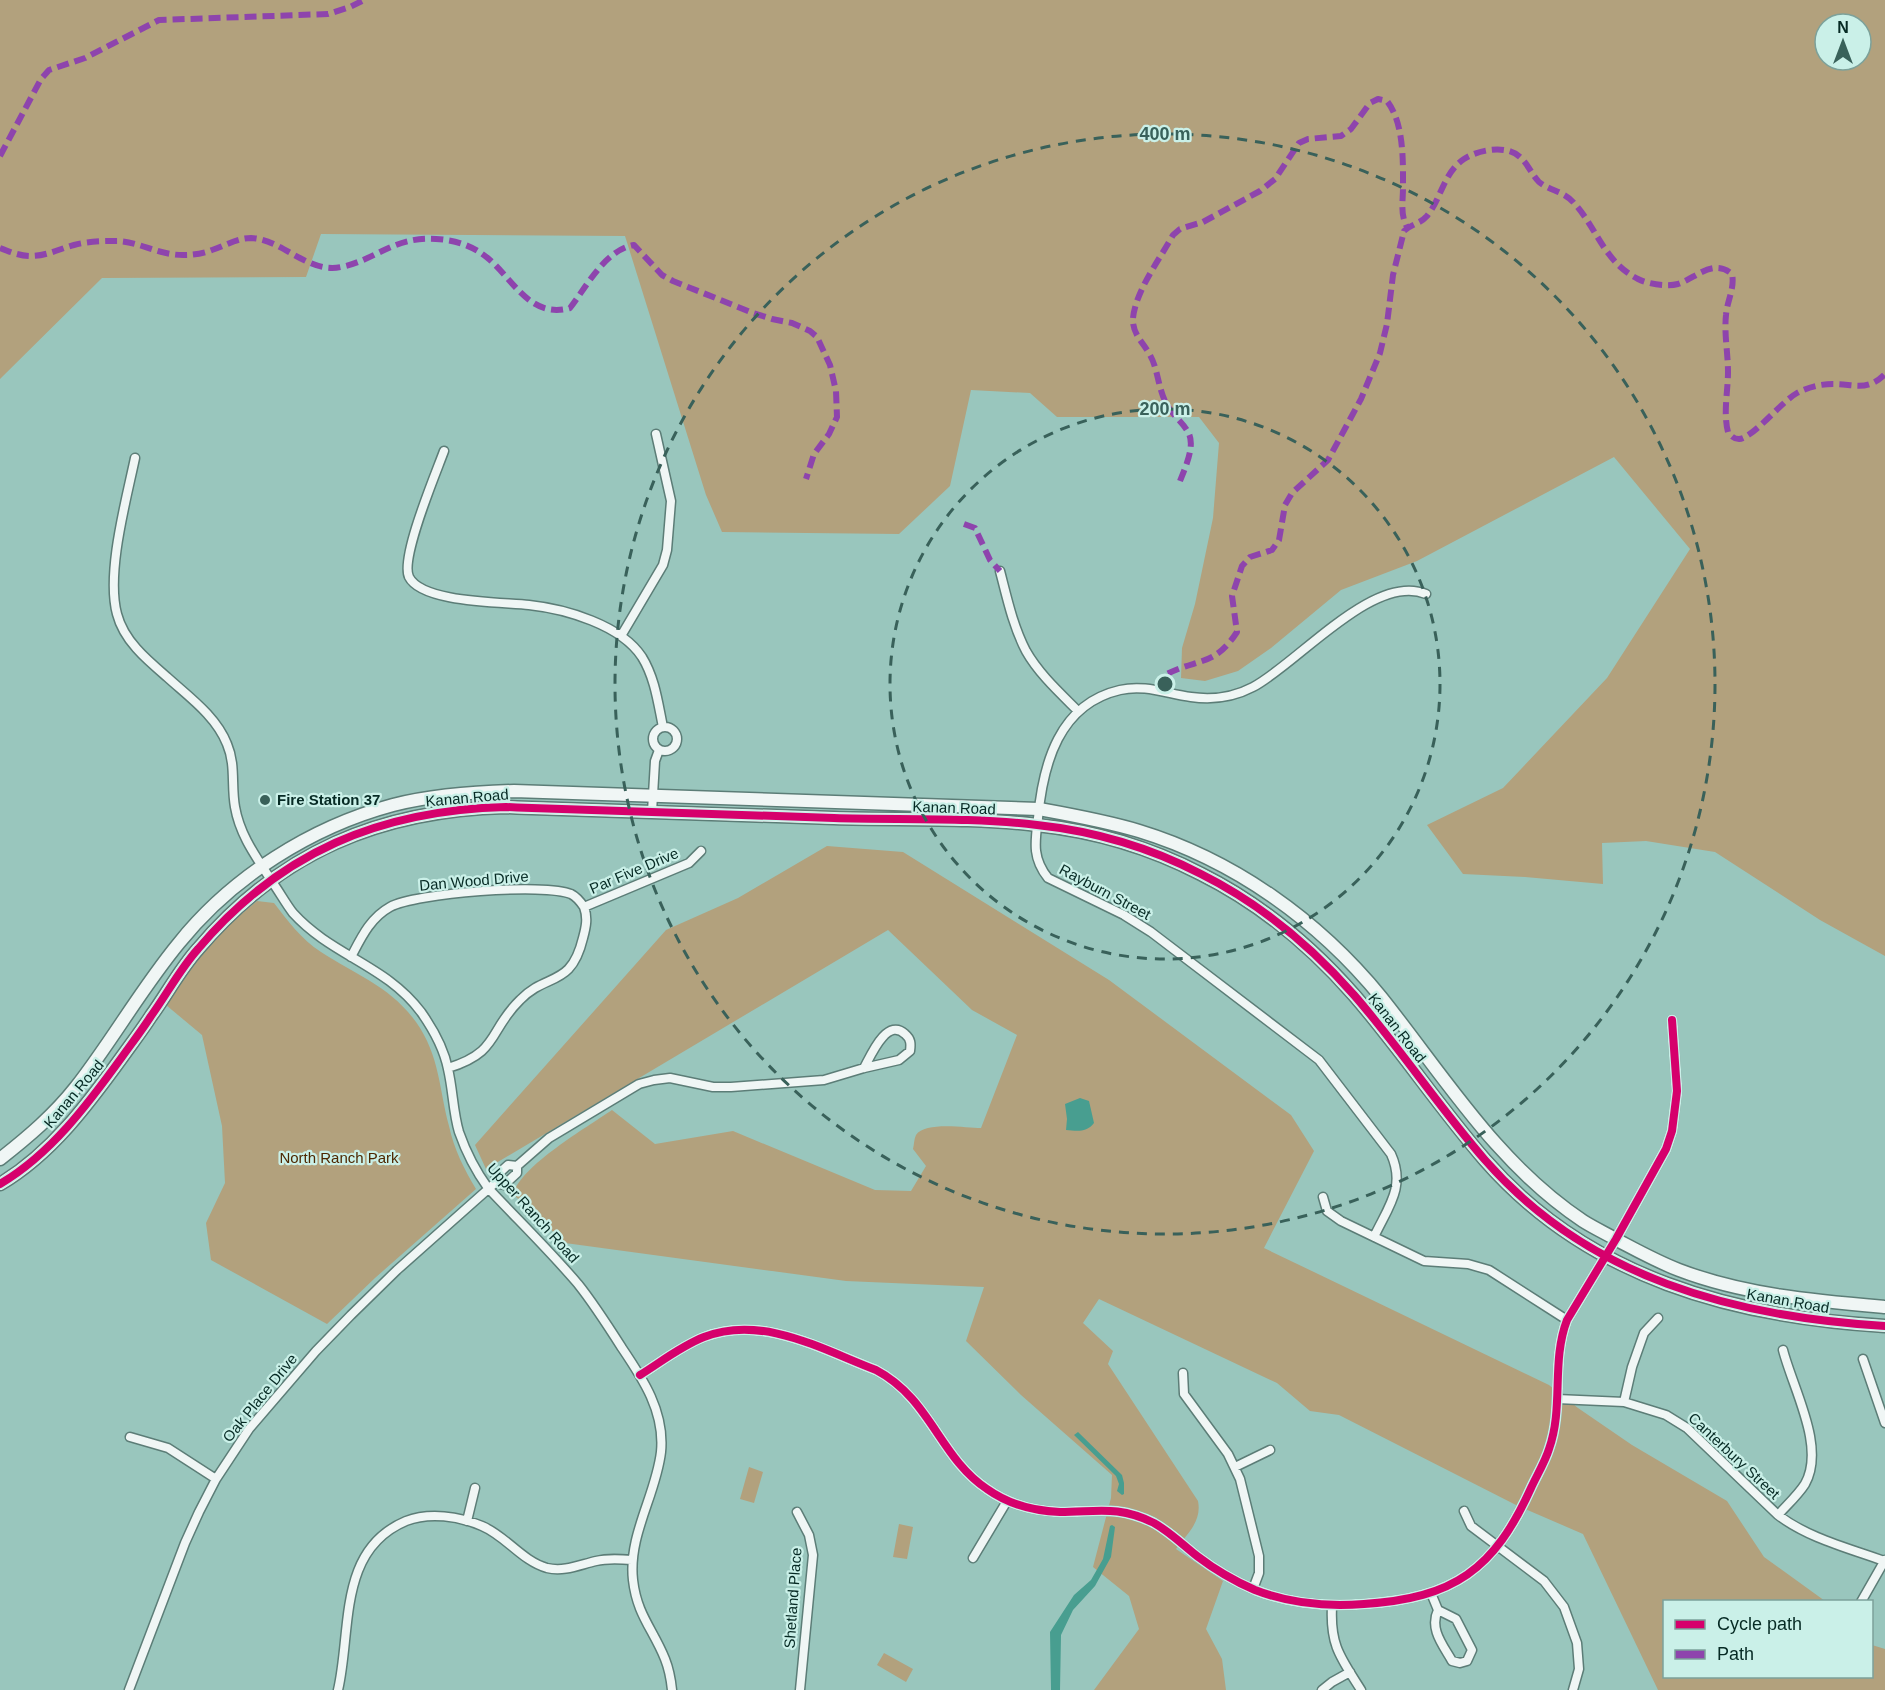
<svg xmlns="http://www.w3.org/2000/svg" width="1885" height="1690" font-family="Arial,sans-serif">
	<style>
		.green { fill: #b2a17d; fill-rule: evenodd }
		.water { fill: #489e90 }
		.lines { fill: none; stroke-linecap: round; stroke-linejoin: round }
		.minor-casing { stroke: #5c7d77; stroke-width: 11 }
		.secondary-casing { stroke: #5c7d77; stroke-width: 15 }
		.minor { stroke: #f0f6f5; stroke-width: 8 }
		.secondary { stroke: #f0f6f5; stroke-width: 12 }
		.quiet { stroke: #8e44ad; stroke-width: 6; stroke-dasharray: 12 6; stroke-linecap: butt }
		.cycleway-casing { stroke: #caf0e8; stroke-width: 11 }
		.cycleway { stroke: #d6006c; stroke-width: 8 }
		.ring { fill: none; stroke: #39615a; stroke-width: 3; stroke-dasharray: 10 8 }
		.poi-dot { fill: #39615a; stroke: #caf0e8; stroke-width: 2 }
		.labels { text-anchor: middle; stroke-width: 4.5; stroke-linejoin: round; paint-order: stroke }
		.street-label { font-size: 15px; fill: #062a24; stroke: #caf0e8 }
		.poi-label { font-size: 15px; font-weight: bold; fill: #062a24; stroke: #caf0e8; text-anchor: start }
		.park-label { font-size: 15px; fill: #4d2700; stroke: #caf0e8 }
		.centre { fill: #39615a; stroke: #caf0e8; stroke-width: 3 }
		.ring-label { font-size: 18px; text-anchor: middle; font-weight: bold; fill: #39615a; stroke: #caf0e8; stroke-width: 4.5; stroke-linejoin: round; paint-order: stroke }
	</style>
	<rect width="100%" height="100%" fill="#99c6bd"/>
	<path class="green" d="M0,0H1885V956L1820,920L1715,852L1646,841L1602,843L1603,884L1525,877L1463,874L1427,825L1503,788L1607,678L1690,549L1614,457L1417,561L1341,590L1271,648L1238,671L1205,681L1181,678L1182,648L1195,604L1213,518L1219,443L1199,417H1057L1030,393L971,390L950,486L899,534L722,532L706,495L625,236L321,234L306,277L102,278L0,379ZM1825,24H1861V60H1825Z
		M827,846L903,852L1109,980L1291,1115L1314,1151L1264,1248L1549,1385L1578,1408L1632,1445L1727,1501L1764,1557L1825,1601L1664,1602V1676H1872V1645L1885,1649V1690H1658L1583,1534L1516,1505L1339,1415L1310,1411L1277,1383L1099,1299L1083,1323L1113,1351L1108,1364L1198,1501C1202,1521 1188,1533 1176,1549L1223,1581L1206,1629L1222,1659L1226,1690H1094L1139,1629L1129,1596L1093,1567L1111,1498L1112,1475L1021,1395L966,1341L984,1287L846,1281L565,1243L513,1194C522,1165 586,1128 612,1110L655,1144L733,1131L875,1190L911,1191L926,1166L913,1149C914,1145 914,1139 916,1135C925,1121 966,1128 981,1128L1017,1035L972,1010L888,930L486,1169L475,1145L666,930L738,898Z
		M257,901L274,903C288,921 301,939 321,952C356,975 390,986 416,1022C440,1056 439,1089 449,1126C454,1149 464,1169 476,1189L375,1278L327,1324L211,1260L206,1223L225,1183L222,1126L202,1035L166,1005C187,963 221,930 257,901Z
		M749,1467L763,1472L754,1503L740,1499Z
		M899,1524L913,1527L907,1559L893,1557Z
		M884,1653L913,1669L906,1682L877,1665Z"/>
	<path class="water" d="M1080,1098L1089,1101L1094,1123C1086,1133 1077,1131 1066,1130L1067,1119L1065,1104Z
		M1078,1432L1122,1475L1124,1483V1494L1122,1495L1117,1491L1119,1484L1116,1476L1074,1435Z
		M1112,1525L1115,1527L1111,1557L1095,1586L1073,1610L1061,1635L1060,1690H1051L1050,1632L1074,1595L1091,1580L1103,1559L1110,1526Z"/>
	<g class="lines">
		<g class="minor-casing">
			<path id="minor" d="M444,451C436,473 400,558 409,577C422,603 503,602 529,605C566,609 621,625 642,657C655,678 658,703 663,727
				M135,458C126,501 106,573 117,614C124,641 147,660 167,677C189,697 216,716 227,744C236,765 231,785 235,807C240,836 257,858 273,883C280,893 286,904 293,913C332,956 386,965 421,1012C433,1029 444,1049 448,1069C453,1090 453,1112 459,1132C466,1152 475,1170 488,1188C518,1220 550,1251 578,1284C594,1304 608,1326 622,1348C643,1379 665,1412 661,1452C656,1495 628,1535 633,1580C637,1615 653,1629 665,1659C669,1669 671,1680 672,1690
				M1000,571C1007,598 1013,626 1026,651C1039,674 1060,693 1078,711
				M621,636L663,565L667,550L671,501L656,434
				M653 739a12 12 0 1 1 24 0a12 12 0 1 1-24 0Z
				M652,812L655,761L659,750
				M351,957C361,938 370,918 390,907C415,893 545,883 571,894C577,897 580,901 584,907
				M448,1068C500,1052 488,1031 520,1000C547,972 571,988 583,938C586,927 588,918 584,907L689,863L701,851
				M495,1183L504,1185L517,1173V1166
				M1323,1197L1327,1211L1341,1221L1424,1261L1468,1264L1489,1270L1567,1320
				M1374,1237C1388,1207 1406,1187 1391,1154L1319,1060L1151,932L1124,915L1048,878C1032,858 1035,842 1038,818C1043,764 1059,704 1120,690C1145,684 1167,694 1191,697C1212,700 1234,697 1253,687C1297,664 1374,572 1426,594
				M1863,1359L1885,1423
				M1183,1373L1184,1394L1228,1454L1240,1479L1259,1556V1573L1253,1589
				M640,1375C661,1362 681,1346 704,1337C762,1314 823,1350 876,1370C931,1399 939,1457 987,1489C1008,1504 1034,1511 1060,1512C1097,1512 1118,1505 1154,1523C1170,1532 1183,1545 1197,1556C1214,1569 1234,1581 1255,1590C1291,1604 1326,1607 1364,1604C1454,1598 1494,1570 1531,1488C1537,1475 1545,1462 1549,1449C1564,1407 1551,1362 1567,1320L1616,1239L1666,1149L1672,1131L1677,1091L1672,1020
				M1557,1399L1624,1402L1666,1415L1687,1428L1778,1515C1808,1538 1848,1548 1884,1561
				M1624,1402L1632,1367L1644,1333L1658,1318
				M130,1437L168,1448L216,1479
				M1235,1467L1270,1450
				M1464,1511L1471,1526L1544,1581L1564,1607L1577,1643L1579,1669L1573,1690
				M797,1512L809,1535L813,1555L800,1690
				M1778,1515C1787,1505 1798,1495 1805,1484C1826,1447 1793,1389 1783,1350
				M467,1521L475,1488
				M973,1558L1007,1501
				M1431,1593L1438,1610L1456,1619L1472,1650L1467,1661L1460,1663L1452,1661C1443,1645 1429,1629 1438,1610
				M1861,1602L1885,1560
				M1332,1607C1330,1646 1341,1658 1361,1690
				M129,1690L185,1543L199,1512L216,1479L249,1429L316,1351L351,1315L397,1270L495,1183L496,1176L508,1165L517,1166L549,1138L639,1084L654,1080L670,1078L713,1087H731L824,1080L864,1068L899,1060L910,1051C911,1044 911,1039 905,1034C887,1017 871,1055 864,1068
				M338,1690C352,1630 337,1550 406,1521C429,1512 459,1516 482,1526C506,1536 522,1561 547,1568C564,1572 579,1565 596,1561C608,1558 620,1559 632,1560
				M1322,1690L1332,1682L1350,1672"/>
		</g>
		<g class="secondary-casing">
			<path id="secondary" d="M0,1159C28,1137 54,1115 76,1087C112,1041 141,989 179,943C232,877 311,827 393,805C433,795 473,792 514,791L1039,809C1072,815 1106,821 1139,831C1234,860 1318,920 1381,997C1444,1076 1497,1164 1583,1221C1594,1228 1607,1234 1619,1241C1638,1251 1658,1262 1679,1270C1744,1295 1816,1301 1885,1307
				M0,1184C51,1154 88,1104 122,1057C132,1043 142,1030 151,1016C167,994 180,969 198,949C280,852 380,810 506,807C615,811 724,814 834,818C901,820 971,817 1037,825C1093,831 1151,848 1201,874C1259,903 1311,946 1354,995C1400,1048 1439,1107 1485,1160C1588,1278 1734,1317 1885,1326"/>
		</g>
		<use href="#minor" class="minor"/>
		<use href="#secondary" class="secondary"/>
		<path class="quiet" d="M0,156L41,79L49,70L85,58L159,20L328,14L350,7L364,0
			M0,248C10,252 20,256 31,256C46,256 59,249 74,245C88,241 105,241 119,241C143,243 160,256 186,255C194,255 205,253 212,250C225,246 237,238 251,238C282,239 308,274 341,267C376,260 394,236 436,239C456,240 474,246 490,260C514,281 531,319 570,308C587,286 605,250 634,245L662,275L673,281L753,313L772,319L792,323L810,331L817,337L830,365L836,391L837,417L829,434L814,454L806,479
			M1180,481C1185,468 1196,445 1188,432C1182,421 1171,414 1166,403C1158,388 1158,369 1150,355C1143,342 1132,334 1133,318C1136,290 1160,259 1173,235L1180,229L1203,222L1260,191L1275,179L1299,143L1308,139L1341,136L1351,129L1370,103L1378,99L1387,101C1404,123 1403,160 1403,187C1403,202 1400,214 1407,227
			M964,524L975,528L990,560L1000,571
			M1161,690L1167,674C1199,658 1215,666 1237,632L1232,596L1242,566L1250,557L1272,550L1279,540L1285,505L1292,493L1328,460L1361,399L1380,353L1387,324L1393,275L1404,231C1411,224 1420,224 1427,216C1441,199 1444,172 1464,159C1478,150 1506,144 1520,157C1528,164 1532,175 1539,182C1550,191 1564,191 1574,203C1597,228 1604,262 1638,279C1648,284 1666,287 1678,284C1696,278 1713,258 1732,274C1735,288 1727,301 1726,315C1724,334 1728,353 1728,372C1728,391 1723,413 1728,432C1731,436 1734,439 1739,439C1753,438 1781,402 1797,393C1808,387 1821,384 1833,384C1855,384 1867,392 1885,374"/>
		<g class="cycleway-casing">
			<path id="cycleway" d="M0,1184C51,1154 88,1104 122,1057C132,1043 142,1030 151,1016C167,994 180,969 198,949C280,852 380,810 506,807C615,811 724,814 834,818C901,820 971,817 1037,825C1093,831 1151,848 1201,874C1259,903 1311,946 1354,995C1400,1048 1439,1107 1485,1160C1588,1278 1734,1317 1885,1326
				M640,1375C661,1362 681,1346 704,1337C762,1314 823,1350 876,1370C931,1399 939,1457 987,1489C1008,1504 1034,1511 1060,1512C1097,1512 1118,1505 1154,1523C1170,1532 1183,1545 1197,1556C1214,1569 1234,1581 1255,1590C1291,1604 1326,1607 1364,1604C1454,1598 1494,1570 1531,1488C1537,1475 1545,1462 1549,1449C1564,1407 1551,1362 1567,1320L1616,1239L1666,1149L1672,1131L1677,1091L1672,1020"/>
		</g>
		<use href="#cycleway" class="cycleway"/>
	</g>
	<g class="ring">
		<circle cx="1165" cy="684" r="275"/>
		<circle cx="1165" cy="684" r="550"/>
	</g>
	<circle class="poi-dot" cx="265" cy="800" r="6"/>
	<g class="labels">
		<g class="street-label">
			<text transform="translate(467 798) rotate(-5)" y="5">Kanan Road</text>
			<text transform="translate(954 808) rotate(2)" y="5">Kanan Road</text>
			<text transform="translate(634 871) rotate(-23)" y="5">Par Five Drive</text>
			<text transform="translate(474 881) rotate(-5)" y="5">Dan Wood Drive</text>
			<text transform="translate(1105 892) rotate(28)" y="5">Rayburn Street</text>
			<text transform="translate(1397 1028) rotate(52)" y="5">Kanan Road</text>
			<text transform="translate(74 1094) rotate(-50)" y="5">Kanan Road</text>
			<text transform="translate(533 1213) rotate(48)" y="5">Upper Ranch Road</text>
			<text transform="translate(1788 1301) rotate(10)" y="5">Kanan Road</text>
			<text transform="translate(260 1398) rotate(-51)" y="5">Oak Place Drive</text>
			<text transform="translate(1734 1456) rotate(43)" y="5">Canterbury Street</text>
			<text transform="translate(793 1598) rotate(-86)" y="5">Shetland Place</text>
		</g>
		<g class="poi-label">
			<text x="277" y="805">Fire Station 37</text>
		</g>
		<g class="park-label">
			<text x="339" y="1163">North Ranch Park</text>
		</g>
	</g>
	<circle cx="1165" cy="684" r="9" class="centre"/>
	<g class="ring-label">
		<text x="1165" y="140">400 m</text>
		<text x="1165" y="415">200 m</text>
	</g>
	<rect x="1663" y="1600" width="210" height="78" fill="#caf0e8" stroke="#7ca19a" stroke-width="1.5"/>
	<rect x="1675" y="1620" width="30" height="9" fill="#d6006c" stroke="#7ca19a" stroke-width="1.5"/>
	<text x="1717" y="1630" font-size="18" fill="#062a24">Cycle path</text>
	<rect x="1675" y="1650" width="30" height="9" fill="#8e44ad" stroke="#7ca19a" stroke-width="1.5"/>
	<text x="1717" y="1660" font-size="18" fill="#062a24">Path</text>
	<g transform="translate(1843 42)"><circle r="28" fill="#caf0e8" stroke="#7ca19a" stroke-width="1.5"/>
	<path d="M0-4.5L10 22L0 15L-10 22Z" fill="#39615a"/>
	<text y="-9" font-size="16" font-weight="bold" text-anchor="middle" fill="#062a24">N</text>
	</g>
</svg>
